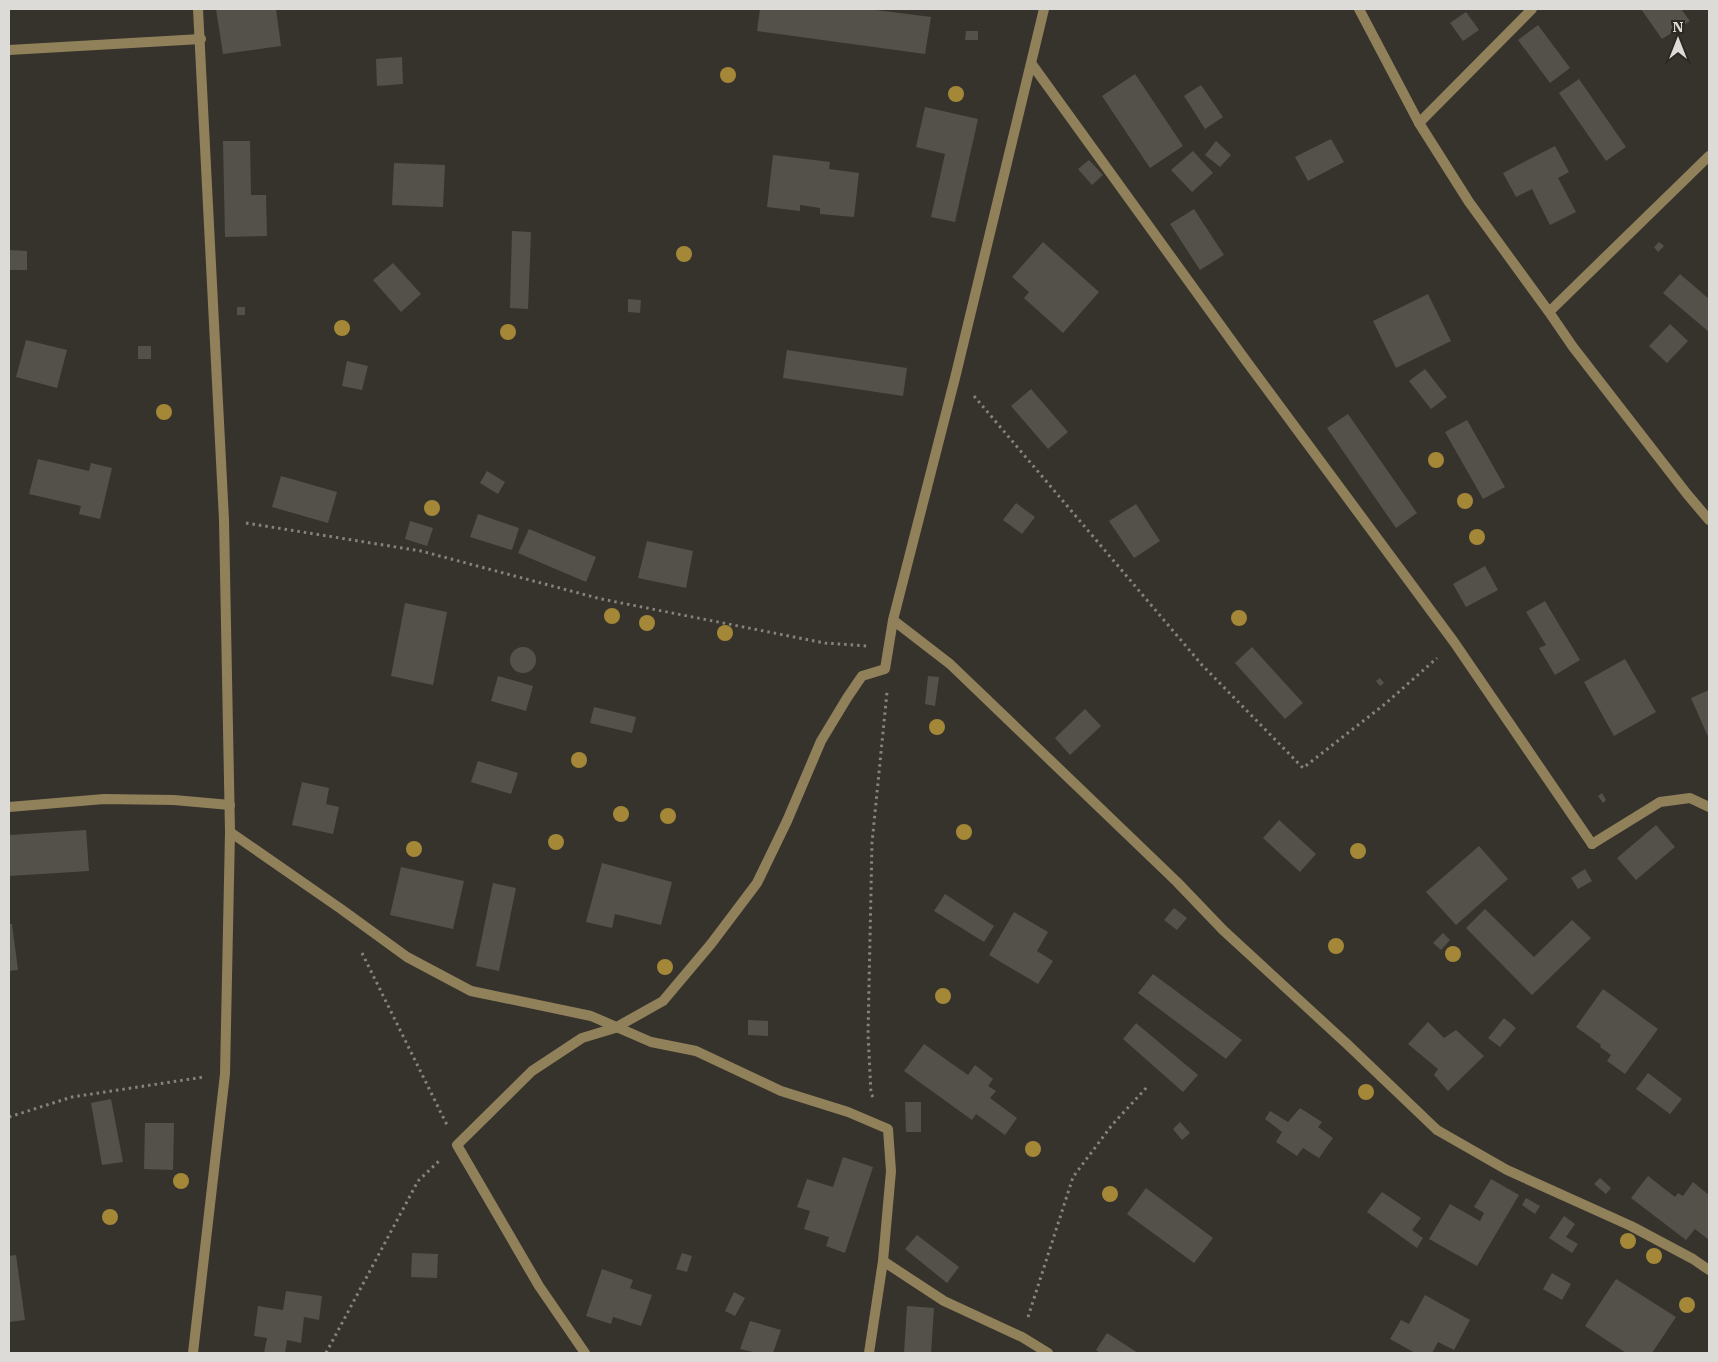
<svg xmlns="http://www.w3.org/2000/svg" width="1718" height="1362" font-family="'IBM Plex Serif',serif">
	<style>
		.building { fill: #54514a }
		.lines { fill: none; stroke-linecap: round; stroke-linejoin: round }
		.path { stroke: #86837e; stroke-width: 3; stroke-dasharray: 2.5 4; stroke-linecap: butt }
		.service { stroke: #91815a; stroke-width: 10 }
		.minor { stroke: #91815a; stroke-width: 10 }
		.tertiary { stroke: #91815a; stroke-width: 10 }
		.tree { fill: #a48838 }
	</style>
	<rect width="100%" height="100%" fill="#36332d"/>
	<path class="building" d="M216,9H276L281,46L223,54Z
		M760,9H868L931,17L925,54L757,31Z
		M1641,9H1681L1690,21L1662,39Z
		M1466,12L1479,30L1463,41L1450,23Z
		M1538,25L1570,68L1550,83L1518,40Z
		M966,31H978V40H965Z
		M402,57L403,84L377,86L376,59Z
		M1135,74L1183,146L1150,168L1102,96Z
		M1579,79L1626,147L1606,161L1559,93Z
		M1201,85L1223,117L1205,129L1184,96Z
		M925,107L978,119L955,222L931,217L945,154L916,147Z
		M1331,139L1344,162L1308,181L1295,157Z
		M223,141H250L251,195H266L267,236L225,237Z
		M1216,141L1231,155L1220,167L1205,155Z
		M1555,146L1569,172L1558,178L1576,212L1550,225L1532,189L1516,197L1503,173Z
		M1193,151L1213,173L1192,192L1171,170Z
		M773,155L830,162L829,169L859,173L854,217L820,214V208L800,205V211L767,207Z
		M1089,160L1103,175L1092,185L1078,169Z
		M394,163L445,165L443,207L392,205Z
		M1194,209L1224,255L1200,270L1170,224Z
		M512,231L531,232L528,309L510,308Z
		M1043,242L1099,292L1063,333L1024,298L1029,292L1012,277Z
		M1659,242L1664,246L1658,252L1654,247Z
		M9,250L27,251V270H9Z
		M393,263L421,294L401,312L373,280Z
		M1680,274L1709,299V332L1663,293Z
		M1428,294L1451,341L1396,368L1373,321Z
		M628,299L641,300L640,313L628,312Z
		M237,307H245V315H237Z
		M1670,324L1688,341L1667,363L1649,346Z
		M26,340L67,350L57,388L16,377Z
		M138,346H151V359H138Z
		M787,350L907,368L903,396L783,378Z
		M347,361L368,366L362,390L342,386Z
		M1425,369L1447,397L1431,409L1409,381Z
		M1031,389L1068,432L1048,449L1011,406Z
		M1348,414L1417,513L1396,528L1327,428Z
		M1467,420L1505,487L1483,499L1445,432Z
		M38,459L89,471L91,463L112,468L100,519L79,514L81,506L29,494Z
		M487,471L505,482L498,494L480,483Z
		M281,476L337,492L328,523L272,507Z
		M1016,503L1035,517L1022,534L1003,520Z
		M1136,504L1160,541L1134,558L1109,521Z
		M478,514L519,528L512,550L470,537Z
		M410,521L433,528L427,546L405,539Z
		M529,529L596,557L586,582L518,553Z
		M647,541L693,551L686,588L638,578Z
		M1485,566L1498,590L1466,607L1453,584Z
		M1545,601L1580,660L1555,675L1539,648L1546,645L1526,612Z
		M405,603L447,612L433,685L391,676Z
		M1252,647L1303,703L1285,719L1235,663Z
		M510 660a13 13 0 1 1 26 0a13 13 0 1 1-26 0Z
		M1625,659L1656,712L1614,736L1584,682Z
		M498,676L533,686L526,711L491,701Z
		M928,676L939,677L935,706L925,704Z
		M1380,678L1384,683L1380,686L1376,681Z
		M1709,690V739L1691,698Z
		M594,707L636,717L632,733L590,723Z
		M1085,709L1101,726L1070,755L1055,738Z
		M478,761L518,773L511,794L471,782Z
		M302,782L329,788L326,804L339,807L333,834L292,825Z
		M1602,793L1606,800L1603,803L1598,796Z
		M1279,820L1316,854L1300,872L1263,838Z
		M1656,825L1675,847L1636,880L1617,858Z
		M86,830L89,871L9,876V835Z
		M1479,846L1508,879L1456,925L1426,892Z
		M602,863L672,882L661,925L615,914L612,928L586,922Z
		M401,867L464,881L453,929L390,915Z
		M1585,869L1592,881L1578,889L1571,878Z
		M493,883L516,888L499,971L476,966Z
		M945,894L994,926L984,942L934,911Z
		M1174,908L1187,918L1177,930L1164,920Z
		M1485,909L1534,957L1572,920L1591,938L1532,995L1466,928Z
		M1014,912L1048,932L1037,951L1053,961L1038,984L989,955Z
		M9,924H12L18,970L9,971Z
		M1443,933L1450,940L1441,950L1433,943Z
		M1153,974L1242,1040L1226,1059L1138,993Z
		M1603,989L1658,1029L1625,1074L1607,1061L1611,1055L1600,1047L1601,1045L1576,1027Z
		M1504,1018L1516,1028L1500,1047L1488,1038Z
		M748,1020L768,1021V1036L748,1035Z
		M1428,1022L1444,1038L1456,1030L1484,1056L1448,1091L1434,1075L1438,1069L1408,1044Z
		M1136,1023L1198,1075L1183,1092L1123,1039Z
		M924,1044L968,1075L975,1065L993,1079L988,1086L996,1091L990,1098L1017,1118L1005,1135L976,1114L972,1120L904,1071Z
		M1648,1073L1682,1099L1670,1114L1636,1089Z
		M111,1099L123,1162L102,1165L91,1103Z
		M905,1102H921V1132H906Z
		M1300,1108L1322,1122L1318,1127L1333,1138L1319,1158L1303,1148L1297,1156L1276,1142L1282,1132L1265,1119L1270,1111L1288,1122Z
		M1180,1122L1190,1133L1182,1140L1173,1129Z
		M145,1123H174L173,1170L144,1169Z
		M843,1157L873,1167L845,1253L826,1246L829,1237L804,1229L810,1211L797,1207L807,1179L833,1187Z
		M1648,1176L1675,1197L1678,1193L1683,1196L1693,1182L1709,1195V1240L1695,1229L1686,1240L1631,1198Z
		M1600,1178L1611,1188L1606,1194L1594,1184Z
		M1491,1179L1519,1195L1477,1266L1429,1239L1450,1204L1480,1221L1484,1213L1474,1207Z
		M1146,1188L1213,1238L1194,1263L1127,1214Z
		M1382,1192L1421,1218L1412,1230L1423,1238L1417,1248L1367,1212Z
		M1526,1198L1540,1206L1535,1214L1522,1205Z
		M1564,1216L1575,1224L1566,1237L1578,1244L1572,1253L1549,1238Z
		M917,1235L959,1267L947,1283L905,1249Z
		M412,1253L438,1254L437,1278L411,1277Z
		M682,1253L692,1256L687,1272L676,1269Z
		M16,1255L25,1320L9,1322V1256Z
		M602,1269L633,1280L630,1288L652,1295L641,1326L613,1317L611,1324L586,1316Z
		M1552,1273L1571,1284L1562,1300L1543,1289Z
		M1616,1279L1676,1317L1652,1353H1626L1585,1326Z
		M286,1291L322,1296L319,1320L304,1317L301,1343L287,1340L285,1353H264L267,1338L254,1336L258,1306L283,1310Z
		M734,1292L745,1298L735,1316L725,1311Z
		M1425,1295L1470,1320L1454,1350L1438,1342L1432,1353H1415L1390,1339L1401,1320L1409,1324Z
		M907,1306L934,1308L931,1353H904Z
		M750,1321L781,1330L773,1353H757L740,1349Z
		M1107,1333L1138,1353H1100L1096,1350Z"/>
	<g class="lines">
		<path class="path" d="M974,396L1202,665L1303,768L1385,704L1437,658
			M246,523L421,551L601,599L825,643L867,646
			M362,953L447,1125
			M873,1097L871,1094L868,1034L872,843L887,692
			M9,1117L72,1097L204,1077
			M1028,1317L1073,1177L1112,1125L1147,1087
			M326,1353L418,1181L441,1159"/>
		<path class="service" d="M9,50L201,39
			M1419,123L1532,9
			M9,807L104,799L174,800L230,805
			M1592,844L1660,802L1690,798L1709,807
			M1437,1130L1507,1170L1631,1226L1693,1259L1709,1270
			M883,1261L944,1301L1022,1337L1048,1353
			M585,1353L539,1286L457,1145L532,1071L582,1038L615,1028"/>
		<path class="minor" d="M1359,9L1419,123L1469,202L1549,312L1573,347L1687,494L1709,520
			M1031,63L1244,358L1454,642L1592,844
			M1549,312L1709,156
			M893,620L950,664L1177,882L1223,930L1347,1044L1437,1130
			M230,832L341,909L407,957L471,991L591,1016L651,1042L696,1051L781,1091L848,1112L888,1129L891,1171L883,1261L869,1353
			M615,1028L663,1001L711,944L757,883L787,821L821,741L847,698L862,676L885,669L893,620L956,374L1044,9"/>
		<path class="tertiary" d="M193,1353L225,1074L230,832L224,520L198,9"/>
	</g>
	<g class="tree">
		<circle cx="728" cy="75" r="8"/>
		<circle cx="956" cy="94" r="8"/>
		<circle cx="684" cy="254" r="8"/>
		<circle cx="342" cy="328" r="8"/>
		<circle cx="508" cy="332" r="8"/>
		<circle cx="164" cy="412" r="8"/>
		<circle cx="1436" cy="460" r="8"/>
		<circle cx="1465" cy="501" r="8"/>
		<circle cx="432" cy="508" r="8"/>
		<circle cx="1477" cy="537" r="8"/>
		<circle cx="612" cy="616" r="8"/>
		<circle cx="1239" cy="618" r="8"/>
		<circle cx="647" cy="623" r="8"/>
		<circle cx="725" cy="633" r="8"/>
		<circle cx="937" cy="727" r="8"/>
		<circle cx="579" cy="760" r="8"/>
		<circle cx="621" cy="814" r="8"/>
		<circle cx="668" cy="816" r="8"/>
		<circle cx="964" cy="832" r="8"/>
		<circle cx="556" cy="842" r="8"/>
		<circle cx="414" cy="849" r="8"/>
		<circle cx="1358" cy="851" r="8"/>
		<circle cx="1336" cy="946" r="8"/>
		<circle cx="1453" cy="954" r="8"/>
		<circle cx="665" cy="967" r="8"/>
		<circle cx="943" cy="996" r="8"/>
		<circle cx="1366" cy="1092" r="8"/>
		<circle cx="1033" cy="1149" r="8"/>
		<circle cx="181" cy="1181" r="8"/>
		<circle cx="1110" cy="1194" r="8"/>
		<circle cx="110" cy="1217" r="8"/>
		<circle cx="1628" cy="1241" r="8"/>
		<circle cx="1654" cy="1256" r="8"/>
		<circle cx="1687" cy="1305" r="8"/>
	</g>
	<rect width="1718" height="1362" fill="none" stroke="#dddbd7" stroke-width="20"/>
	<g transform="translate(1678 40)" stroke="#2c2923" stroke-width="4" paint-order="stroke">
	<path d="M0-4L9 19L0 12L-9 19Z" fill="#dddbd7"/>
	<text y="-8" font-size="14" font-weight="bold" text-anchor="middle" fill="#dddbd7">N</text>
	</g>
</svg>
